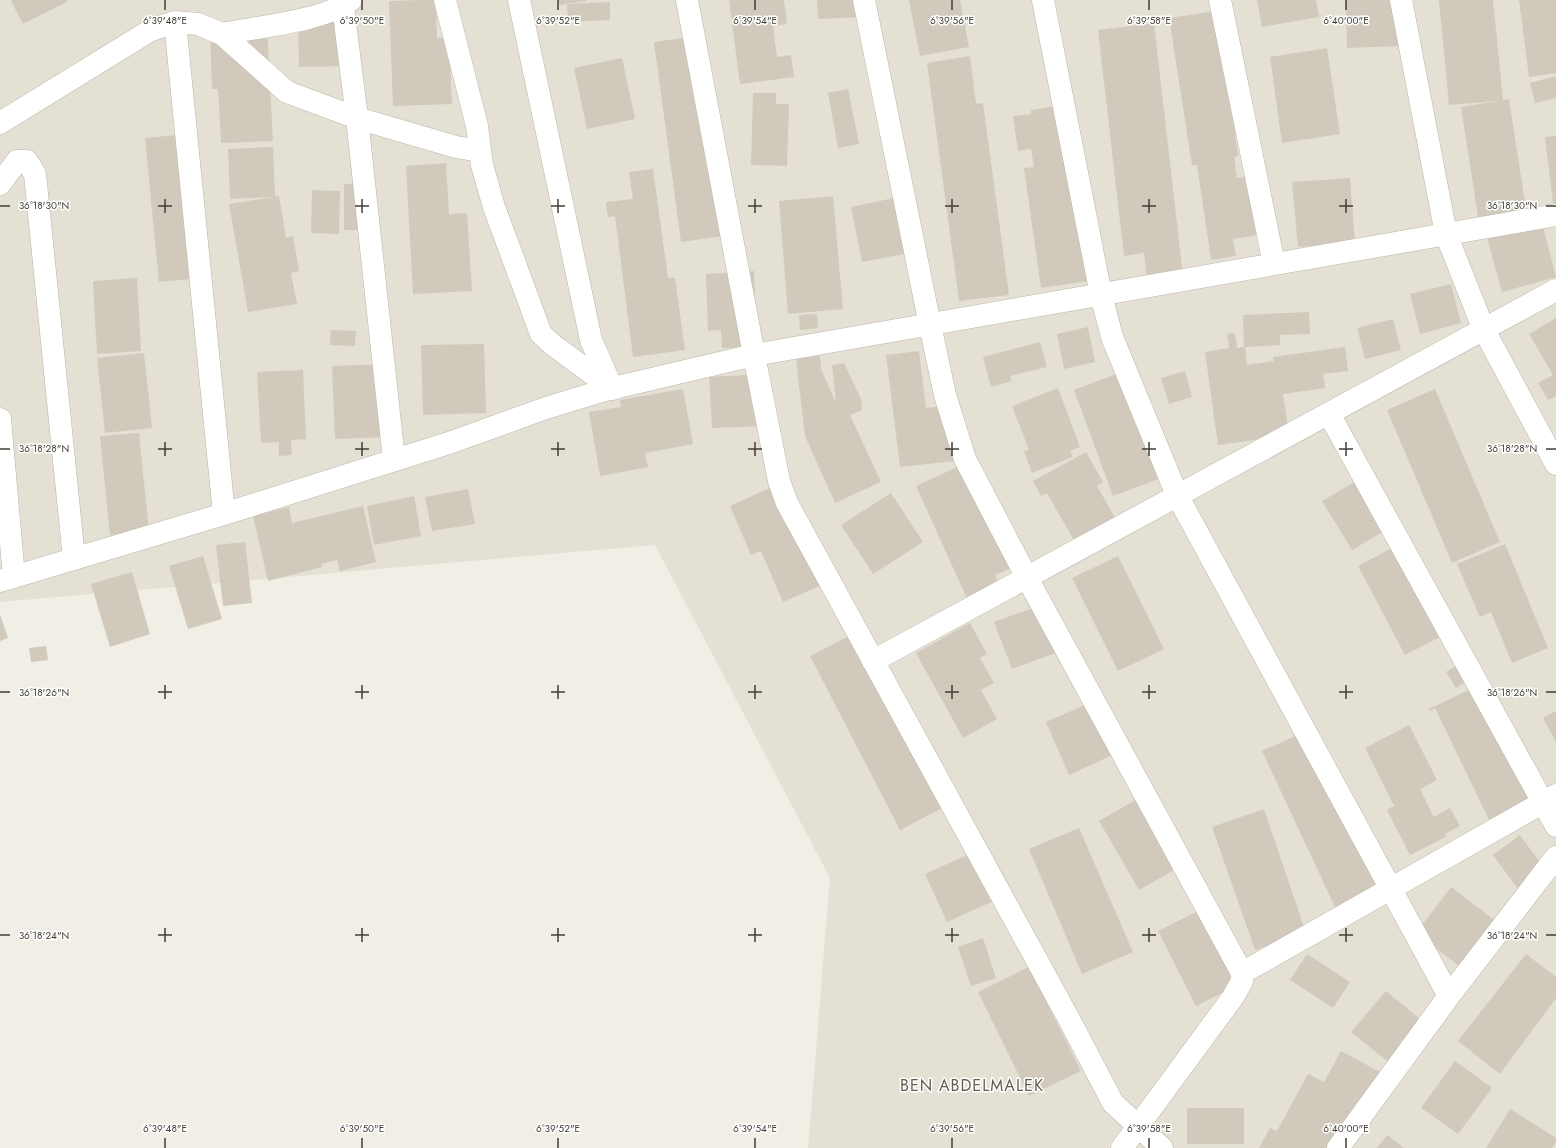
<svg xmlns="http://www.w3.org/2000/svg" width="1556" height="1148" font-family="Jost,sans-serif">
	<style>
		.residential { fill: #e4e0d4 }
		.building { fill: #d1cabc }
		.lines { fill: none; stroke-linecap: round; stroke-linejoin: round }
		.minor-casing { stroke: #bbb6a9; stroke-width: 23 }
		.minor { stroke: #fff; stroke-width: 22 }
		.ticks { fill: none; stroke: #423e35; stroke-width: 1.5 }
		.labels { text-anchor: middle; stroke-width: 3; stroke-linejoin: round; paint-order: stroke }
		.quarter-label { font-size: 16px; letter-spacing: 1px; fill: #645d4e; stroke: #fff }
		.ticks-label { font-size: 10px; text-anchor: middle; fill: #423e35; stroke: #fff; stroke-width: 3; stroke-linejoin: round; paint-order: stroke }
	</style>
	<rect width="100%" height="100%" fill="#f0eee5"/>
	<path class="residential" d="M0,0H1556V1148H808L830,878L655,545L0,602Z"/>
	<path class="building" d="M13,0H66L67,2L23,24L11,1Z
		M421,0H436L437,38H449L452,104L393,106L389,1Z
		M559,0H586V1L559,5Z
		M729,0H784L787,24L773,26L777,57L791,55L794,77L740,84Z
		M817,0H865L866,17L818,19Z
		M909,0H960L969,47L920,56Z
		M1257,0H1316L1319,17L1262,27Z
		M1346,0H1398L1399,46L1347,48Z
		M1439,0H1493L1503,100L1509,99L1527,216L1479,223L1461,107L1499,101L1449,105Z
		M1519,0H1556V73L1529,77Z
		M610,2V20L568,22L567,4Z
		M1223,10L1242,133L1235,134L1238,156L1234,157L1237,178L1249,176L1258,235L1233,239L1236,256L1211,260L1197,165H1192L1169,18Z
		M352,13L353,66L299,67L298,14Z
		M1154,23L1183,276L1147,281L1144,253L1124,256L1098,30Z
		M267,27L273,141L221,143L218,89H212L210,30Z
		M705,35L731,235L681,242L654,42Z
		M1327,48L1340,134L1282,143L1270,57Z
		M970,56L976,104L983,103L1009,295L959,301L927,63Z
		M622,58L635,119L587,129L574,68Z
		M1556,76V98L1535,103L1530,83Z
		M848,89L859,144L838,148L828,93Z
		M753,93H776V104H789L787,166L751,165Z
		M1064,105L1095,280L1041,288L1024,168L1034,167L1031,149L1018,151L1013,116L1031,114V110Z
		M188,134L201,278L159,282L145,138Z
		M1556,136V210L1554,211L1545,137Z
		M273,147L275,196H279L286,238L293,236L299,271L291,273L297,304L248,312L229,204L273,197L230,199L228,149Z
		M446,163L449,214L467,213L472,291L413,294L406,166Z
		M653,169L668,278H675L685,350L633,357L615,216L608,217L606,202L633,199L629,172Z
		M1350,178L1355,242L1298,247L1292,182Z
		M344,184H365L364,230H344Z
		M312,190L340,191L339,234L311,233Z
		M833,196L843,309L788,314L779,201Z
		M903,196L915,252L862,262L851,207Z
		M1542,223L1556,277L1502,292L1487,238Z
		M754,271L756,326L754,347L722,348L721,330L708,331L706,274Z
		M137,278L141,351L97,354L93,281Z
		M1451,284L1461,323L1420,334L1410,294Z
		M1309,312L1310,334L1280,335V345L1244,347L1243,315Z
		M817,314L818,328L800,330L799,315Z
		M1556,318V396L1548,400L1538,383L1553,375L1529,334Z
		M1393,319L1401,350L1365,359L1357,328Z
		M1088,327L1095,362L1064,369L1057,334Z
		M331,330L356,331L355,346L330,345Z
		M1235,333L1237,348L1245,347L1247,365L1274,361L1273,357L1345,347L1348,371L1323,374L1325,388L1283,394L1289,435L1218,445L1205,352L1229,348L1227,334Z
		M1040,342L1047,367L1010,376L1012,381L991,387L983,357Z
		M484,344L486,413L423,415L421,345Z
		M919,351L926,408L943,406L964,460L900,467L886,355Z
		M144,353L152,428L105,433L97,358Z
		M820,356L821,369L836,403L832,365L844,363L861,399L862,410L850,415L881,482L835,503L805,436L796,359Z
		M386,364L388,437L335,439L332,366Z
		M303,370L306,439L291,440L292,455L279,456V442L261,443L257,372Z
		M1185,371L1192,397L1169,404L1161,378Z
		M1119,373L1164,477L1113,496L1074,390Z
		M762,374L765,426L712,428L709,377Z
		M1058,388L1080,447L1070,451L1073,457L1032,473L1024,451L1029,450L1012,406Z
		M683,389L693,444L645,453L648,467L600,476L589,412L621,407L620,400Z
		M1435,389L1500,542L1452,563L1387,410Z
		M139,433L149,531L110,535L100,436Z
		M1086,452L1103,482L1097,486L1117,521L1076,544L1047,493L1041,496L1033,481Z
		M964,464L1011,568L995,575L1001,589L969,603L916,486Z
		M1368,474L1398,523L1352,550L1322,501Z
		M785,481L829,582L783,602L761,551L751,555L730,506Z
		M468,489L475,524L432,531L425,497Z
		M891,493L923,542L873,574L841,525Z
		M414,496L421,536L374,545L367,506Z
		M363,506L376,562L340,571L337,560L321,564L322,567L268,581L253,516L289,507L292,523Z
		M1407,540L1454,630L1405,655L1358,566Z
		M245,542L252,603L223,606L216,545Z
		M1505,544L1548,648L1512,663L1491,612L1480,617L1457,564Z
		M203,556L222,619L188,629L169,566Z
		M1118,556L1164,649L1118,671L1072,578Z
		M132,572L150,634L110,647L91,584Z
		M1044,604L1061,651L1012,669L994,622Z
		M0,614L8,638L0,641Z
		M970,623L987,654L980,658L994,683L981,690L997,719L963,738L916,653Z
		M861,630L950,804L900,830L810,656Z
		M46,646L48,660L31,662L29,648Z
		M1467,659L1477,675L1456,688L1446,672Z
		M1479,685L1536,803L1491,824L1435,708L1430,711L1429,709Z
		M1096,700L1119,752L1069,775L1046,722Z
		M1556,711V742L1543,718Z
		M1409,725L1437,780L1420,789L1434,817L1450,808L1460,826L1445,834L1446,837L1410,855L1387,810L1394,806L1365,748Z
		M1311,729L1383,884L1335,907L1262,751Z
		M1146,794L1186,863L1139,890L1099,821Z
		M1264,809L1306,933L1255,950L1212,827Z
		M1079,828L1133,952L1082,974L1029,849Z
		M1520,835L1551,877L1524,897L1493,855Z
		M976,851L998,899L947,922L925,874Z
		M1451,887L1497,922L1462,968L1416,933Z
		M1210,905L1248,980L1196,1006L1158,931Z
		M983,938L996,978L971,986L958,947Z
		M1307,954L1350,982L1333,1008L1290,980Z
		M1526,954L1556,977V998L1500,1074L1458,1041Z
		M1029,967L1081,1071L1029,1096L978,992Z
		M1386,991L1426,1024L1392,1065L1351,1032Z
		M1341,1051L1382,1073L1362,1110L1355,1106L1332,1148H1259L1270,1128L1277,1131L1308,1074L1324,1082Z
		M1455,1061L1492,1088L1458,1134L1421,1108Z
		M1187,1108H1244V1144H1187Z
		M1510,1109L1556,1138V1142L1552,1148H1486Z
		M1387,1135L1404,1148H1377Z"/>
	<g class="lines">
		<g class="minor-casing">
			<path id="minor" d="M445,0L477,126L482,165L494,207L541,334L553,345L613,389
				M519,0L591,340L612,388
				M687,0L754,355L779,481L787,503L1070,1021L1113,1103L1162,1148
				M864,0L930,325L945,395L965,459L1026,576L1242,973
				M1043,0L1101,295L1112,337L1177,495L1449,996
				M1220,0L1274,264
				M1401,0L1446,234L1484,330L1556,464
				M343,6L357,118L394,460
				M175,22L224,514
				M222,34C256,27 325,21 351,0
				M0,123L151,30L175,22L198,24L222,34L287,92L357,118L456,147L480,151
				M0,184L17,161H27L35,174L74,559
				M1329,414L1556,826
				M0,419L14,577
				M0,581L224,514L452,442L546,408L605,390L754,355L1556,215
				M873,661L1556,290
				M1122,1148L1233,997L1242,981V973L1556,795
				M1338,1148L1449,996L1556,857"/>
		</g>
		<use href="#minor" class="minor"/>
	</g>
	<path class="ticks" d="M165,0V10M362,0V10M558,0V10M755,0V10M952,0V10M1149,0V10M1346,0V10M165,199V213M362,199V213M558,199V213M755,199V213M952,199V213M1149,199V213M1346,199V213M0,206H10M158,206H172M355,206H369M551,206H565M748,206H762M945,206H959M1142,206H1156M1339,206H1353M1546,206H1556M165,442V456M362,442V456M558,442V456M755,442V456M952,442V456M1149,442V456M1346,442V456M0,449H10M158,449H172M355,449H369M551,449H565M748,449H762M945,449H959M1142,449H1156M1339,449H1353M1546,449H1556M165,685V699M362,685V699M558,685V699M755,685V699M952,685V699M1149,685V699M1346,685V699M0,692H10M158,692H172M355,692H369M551,692H565M748,692H762M945,692H959M1142,692H1156M1339,692H1353M1546,692H1556M165,928V942M362,928V942M558,928V942M755,928V942M952,928V942M1149,928V942M1346,928V942M0,935H10M158,935H172M355,935H369M551,935H565M748,935H762M945,935H959M1142,935H1156M1339,935H1353M1546,935H1556M165,1138V1148M362,1138V1148M558,1138V1148M755,1138V1148M952,1138V1148M1149,1138V1148M1346,1138V1148"/>
	<g class="labels">
		<g class="quarter-label">
			<text x="972" y="1091">BEN ABDELMALEK</text>
		</g>
	</g>
	<g class="ticks-label">
		<text x="165" y="24">6°39'48"E</text>
		<text x="362" y="24">6°39'50"E</text>
		<text x="558" y="24">6°39'52"E</text>
		<text x="755" y="24">6°39'54"E</text>
		<text x="952" y="24">6°39'56"E</text>
		<text x="1149" y="24">6°39'58"E</text>
		<text x="1346" y="24">6°40'00"E</text>
		<text x="44" y="209">36°18'30"N</text>
		<text x="1512" y="209">36°18'30"N</text>
		<text x="44" y="452">36°18'28"N</text>
		<text x="1512" y="452">36°18'28"N</text>
		<text x="44" y="696">36°18'26"N</text>
		<text x="1512" y="696">36°18'26"N</text>
		<text x="44" y="939">36°18'24"N</text>
		<text x="1512" y="939">36°18'24"N</text>
		<text x="165" y="1132">6°39'48"E</text>
		<text x="362" y="1132">6°39'50"E</text>
		<text x="558" y="1132">6°39'52"E</text>
		<text x="755" y="1132">6°39'54"E</text>
		<text x="952" y="1132">6°39'56"E</text>
		<text x="1149" y="1132">6°39'58"E</text>
		<text x="1346" y="1132">6°40'00"E</text>
	</g>
</svg>
